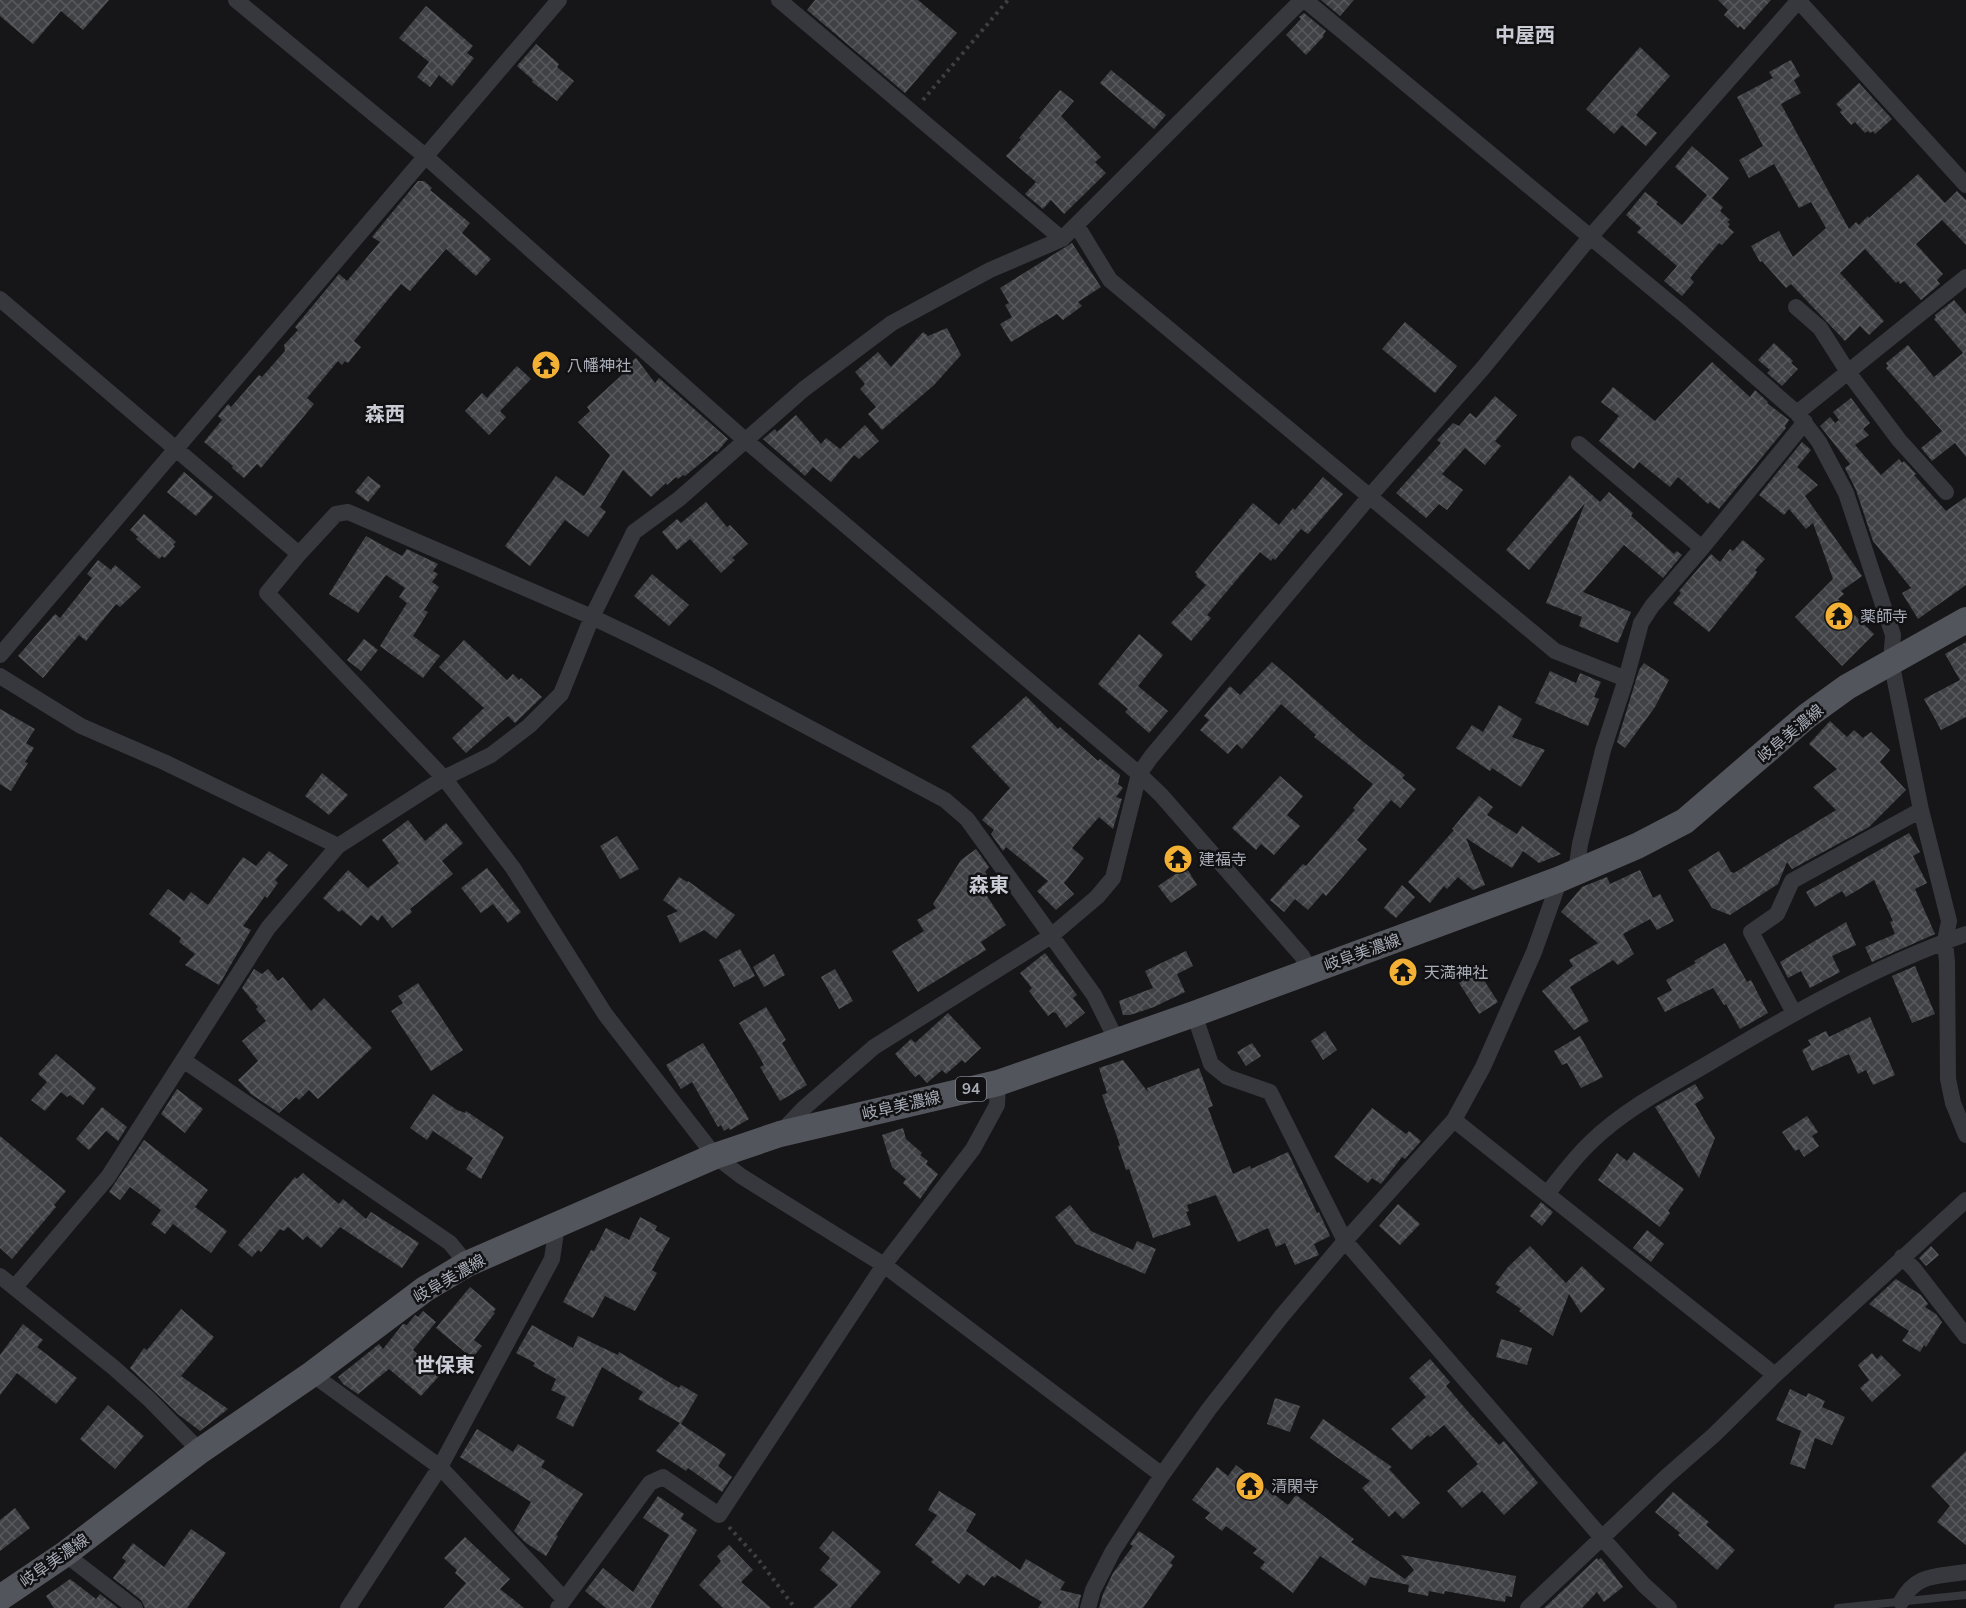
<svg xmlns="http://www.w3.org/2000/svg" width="1966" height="1608" font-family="Mulish,'Noto Sans JP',sans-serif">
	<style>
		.building { fill: url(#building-cross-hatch) }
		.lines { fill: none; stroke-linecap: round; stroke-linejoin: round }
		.path { stroke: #3d3f44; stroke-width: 4; stroke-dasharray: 3 4.5; stroke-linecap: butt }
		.lane { stroke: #37383d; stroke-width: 8 }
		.street { stroke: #37383d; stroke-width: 16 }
		.primary { stroke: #53555c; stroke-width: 26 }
		.labels { text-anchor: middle; stroke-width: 5; stroke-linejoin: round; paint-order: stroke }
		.shield { fill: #111113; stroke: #7b7e86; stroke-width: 1.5 }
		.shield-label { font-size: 15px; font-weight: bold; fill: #a8adb8 }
		.poi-label { font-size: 16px; fill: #a8adb8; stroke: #111113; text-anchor: start }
		.street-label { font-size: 16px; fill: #a8adb8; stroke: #111113 }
		.quarter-label { font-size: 20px; font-weight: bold; fill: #c9ccd4; stroke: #111113 }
	</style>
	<defs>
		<pattern id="building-cross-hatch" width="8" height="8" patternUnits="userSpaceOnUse" patternTransform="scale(1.5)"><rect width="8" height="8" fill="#404145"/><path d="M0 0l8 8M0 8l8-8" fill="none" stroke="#595a5e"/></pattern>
	</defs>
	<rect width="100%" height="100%" fill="#161618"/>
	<path class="building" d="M0,0H109L83,30L61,11L33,44L0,16Z
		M815,0H918L957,33L905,93L807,10Z
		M1321,0H1354L1340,16Z
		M1718,0H1771L1744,30L1740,26L1738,28L1724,15L1728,10Z
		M426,6L473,46L467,53L474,58L452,86L439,75L430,87L417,77L429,62L399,38Z
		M1304,13L1326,31L1323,35L1324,36L1306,55L1286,35L1301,19L1299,17Z
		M536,44L559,64L557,67L574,81L557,101L532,82L533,80L517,66Z
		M1640,47L1670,76L1636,115L1657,133L1646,146L1622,125L1614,134L1586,109Z
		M1791,60L1800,76L1794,80L1801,93L1781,104L1849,229L1856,222L1859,225L1868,216L1869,218L1918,174L1945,203L1957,191L1966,200V245L1942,220L1916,244L1943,274L1937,280L1940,284L1921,300L1904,281L1900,284L1898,281L1896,283L1865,249L1840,273L1884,321L1869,335L1860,326L1845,341L1791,284L1786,288L1762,261L1760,262L1751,246L1779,231L1793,257L1826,228L1811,202L1799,208L1774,164L1749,178L1739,160L1763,146L1737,97L1773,78L1769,72Z
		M1111,70L1166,115L1154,129L1100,83Z
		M1859,83L1892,119L1875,134L1873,131L1870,133L1868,131L1865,133L1855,122L1851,125L1840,112L1842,110L1836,104Z
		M1060,90L1074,101L1061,116L1101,157L1095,162L1106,173L1064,214L1051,200L1043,209L1025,194L1036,182L1006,156L1021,139L1019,138Z
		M1692,146L1729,178L1712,198L1723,207L1720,211L1730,220L1727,222L1730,224L1728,227L1734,232L1722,245L1719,243L1690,278L1694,282L1682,296L1664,281L1677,266L1637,232L1641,228L1626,215L1645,192L1658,202L1656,204L1682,225L1707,195L1675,167Z
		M418,181H424L432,188L430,190L470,223L462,233L491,259L476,276L446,249L410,291L401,284L354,341L361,347L348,363L345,361L342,365L338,361L307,398L314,404L261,468L257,464L244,478L232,468L233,466L204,442L222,420L218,416L228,404L231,407L259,375L262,377L285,351L284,345L298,330L295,327L339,274L347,281L380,242L372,237Z
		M1072,243L1101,287L1078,302L1082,306L1063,320L1057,314L1011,342L1000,324L1012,317L1005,305L1009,303L1000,288Z
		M1954,300L1966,314V457L1955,443L1932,461L1921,448L1942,431L1886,368L1888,366L1886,363L1908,345L1934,377L1963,353L1934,319L1936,317L1935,315Z
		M1405,322L1457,366L1435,393L1382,349Z
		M947,328L961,355L934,385L882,430L868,414L876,407L860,389L865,384L855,372L878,352L891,367L923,332L928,336Z
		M1774,343L1793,361L1791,363L1798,369L1782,386L1767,373L1770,370L1758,360Z
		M636,358L655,383L659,378L728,439L717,452L715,451L685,476L683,475L678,479L676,477L667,485L666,483L651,497L623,470L600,507L606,512L588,537L565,520L530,566L505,546L556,476L584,496L610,455L578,422L590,411L587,407L625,372L622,369Z
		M1712,362L1750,397L1755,390L1768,402L1767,403L1789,420L1785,426L1786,428L1719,509L1710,502L1708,504L1678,477L1670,487L1639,462L1634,469L1599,441L1619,416L1601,402L1613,387L1655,421Z
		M517,366L531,379L500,411L506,417L489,435L465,411L482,393L487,398Z
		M1495,396L1517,415L1495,441L1501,446L1485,465L1465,448L1442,474L1463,490L1447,510L1439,504L1426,518L1396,493L1441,443L1437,440L1453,423L1459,426L1470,413L1476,418Z
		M1851,398L1870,423L1863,429L1869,435L1855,445L1881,475L1899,459L1902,463L1904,461L1916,474L1914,475L1946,511L1966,497V585L1918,619L1902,593L1911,588L1873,541L1856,490L1845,468L1850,464L1820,426L1830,417L1835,423L1839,420L1833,412Z
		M796,415L821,444L826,438L840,449L865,425L879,441L859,459L854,455L831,482L813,467L805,476L763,439L775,429L777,432Z
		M1802,442L1811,450L1797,467L1818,485L1805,496L1862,576L1841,591L1844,594L1838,599L1874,634L1842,666L1795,617L1833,579L1813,523L1806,529L1789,509L1784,515L1759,495Z
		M184,472L213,497L196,516L167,492Z
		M1570,475L1600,502L1609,492L1633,513L1631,516L1674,554L1677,551L1682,555L1663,578L1624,545L1583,592L1631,612L1618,643L1579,626L1582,617L1546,603L1585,503L1529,570L1506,550Z
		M368,476L381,486L368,502L355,492Z
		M1323,477L1343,494L1308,534L1301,529L1275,560L1273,558L1271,561L1260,552L1207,615L1211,618L1191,641L1171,623L1206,585L1196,576L1197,574L1195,572L1253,503L1279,525L1293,508L1295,510Z
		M706,502L727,527L730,525L748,544L732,558L735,560L721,573L690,539L677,550L662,532L677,519L681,523Z
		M144,514L176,542L173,545L175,546L165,558L162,556L159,559L136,539L138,537L130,530Z
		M366,536L402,556L407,549L438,564L433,571L438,574L432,582L439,587L424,610L428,612L413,636L440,656L423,678L380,646L407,603L399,597L405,588L386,575L358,613L329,594Z
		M1743,540L1765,559L1755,570L1757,572L1754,577L1709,632L1673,603L1681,593L1679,591L1711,554L1720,562L1730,549L1733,551Z
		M98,560L111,570L115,565L141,587L120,607L116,604L86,641L79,635L43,678L18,656L55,614L60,618L92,578L87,574Z
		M652,574L689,605L669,626L634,596Z
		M1139,634L1163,655L1138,686L1168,711L1149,733L1125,712L1128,709L1098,684Z
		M364,639L378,650L361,671L347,660Z
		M464,640L507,680L513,674L519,680L521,678L542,697L515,723L508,716L466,753L452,738L484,708L439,667Z
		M1966,642V717L1941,730L1924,699L1960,680L1945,654Z
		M1272,662L1361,740L1405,775L1402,778L1416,789L1400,808L1391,800L1357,840L1367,849L1326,896L1323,893L1308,910L1295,899L1284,912L1270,900L1303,864L1306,866L1355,810L1353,808L1373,784L1314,737L1316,735L1281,704L1242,749L1237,744L1228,754L1200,730L1209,720L1204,716L1230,686L1240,695Z
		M1644,663L1669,680L1655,707L1625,748L1617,742L1639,670Z
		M1550,671L1576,683L1580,673L1601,682L1594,697L1599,699L1588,726L1535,703Z
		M1026,696L1058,729L1060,727L1098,761L1100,759L1120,775L1118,784L1123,788L1116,797L1122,799L1113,829L1099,817L1072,848L1084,858L1064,883L1074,894L1056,910L1037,891L1048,881L1006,847L1003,851L991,834L994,830L982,820L1010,788L971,747Z
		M1499,705L1522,719L1512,737L1545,750L1521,787L1492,768L1490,771L1456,748L1472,725L1483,732Z
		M0,709L35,729L26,743L34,748L25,762L28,763L11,791L0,784Z
		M1830,721L1847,737L1854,730L1863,738L1871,732L1890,750L1880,762L1906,790L1869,827L1792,869L1787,862L1778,884L1730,915L1712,908L1688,870L1719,851L1731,872L1734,873L1836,810L1813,787L1837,769L1809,744Z
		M322,773L348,795L329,815L305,796Z
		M1280,776L1303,796L1287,815L1300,826L1274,855L1261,844L1256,850L1232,828Z
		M1479,796L1493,807L1487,815L1517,834L1522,826L1561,854L1539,863L1523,851L1512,868L1466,838L1485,885L1473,890L1458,877L1447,889L1444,886L1430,903L1408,882L1454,830L1452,829Z
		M408,820L425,841L446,823L463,843L442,861L453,874L410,909L412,912L392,928L382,915L378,921L371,915L361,926L342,910L339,912L323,898L348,870L368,888L399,863L382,840Z
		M1909,833L1920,852L1913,856L1927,883L1915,889L1935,934L1872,962L1865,947L1895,934L1890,922L1893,921L1874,880L1846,897L1842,891L1815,907L1806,892Z
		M617,836L639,869L620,879L600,846Z
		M976,849L989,867L985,872L991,880L981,887L1006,925L981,942L986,950L918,992L892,951L924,931L917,920L936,908L933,904L961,860Z
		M269,851L288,865L275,880L278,883L267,898L265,896L243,926L251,930L219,985L185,965L195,954L179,942L181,938L149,914L168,889L184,901L191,892L208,905L243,857L256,866Z
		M1186,867L1197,885L1171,903L1158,886Z
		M487,868L521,912L508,923L493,904L481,913L461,888Z
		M1640,870L1653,898L1660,894L1674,921L1657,930L1650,919L1623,934L1634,954L1618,965L1613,960L1570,987L1589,1021L1574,1030L1542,991L1573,966L1569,960L1598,943L1561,912L1582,887L1607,877L1610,884Z
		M679,877L687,882L688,881L735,915L716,939L704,930L680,943L667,916L678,911L663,900Z
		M1402,885L1415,897L1396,918L1384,908Z
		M1846,922L1856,945L1832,956L1840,972L1810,988L1801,971L1788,978L1780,962Z
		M1725,943L1747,982L1751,980L1768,1013L1740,1029L1726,1004L1724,1005L1713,988L1665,1012L1657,998L1672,990L1666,980L1696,963L1694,961Z
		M740,949L755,976L734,987L719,960Z
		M1186,951L1193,966L1177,974L1185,992L1154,1007L1130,1015H1123L1119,1001L1153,988L1145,971Z
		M1045,953L1077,995L1073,998L1085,1013L1066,1028L1056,1013L1053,1012L1048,1016L1029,991L1032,988L1020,973Z
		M774,954L785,975L764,987L753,967Z
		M1915,966L1935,1014L1912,1023L1892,976Z
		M254,969L262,974L268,969L278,981L283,977L311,1011L324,998L372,1048L318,1099L309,1090L299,1100L296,1097L279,1113L251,1094L238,1080L258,1061L242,1041L266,1021L256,1009L258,1007L242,988Z
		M835,969L853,1001L839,1009L821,977Z
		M1478,971L1498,1002L1479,1014L1459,983Z
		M418,983L463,1050L431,1071L391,1011L403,1003L398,996Z
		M766,1007L786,1040L782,1043L807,1085L780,1101L760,1067L764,1065L739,1023Z
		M948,1013L981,1048L965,1063L962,1060L946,1074L942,1070L927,1083L919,1074L915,1077L895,1054L911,1039L915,1043Z
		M1870,1017L1895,1075L1873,1085L1866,1070L1858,1074L1849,1054L1812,1071L1802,1050L1811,1045L1808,1040L1826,1031L1829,1037Z
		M1325,1031L1337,1050L1323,1060L1311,1041Z
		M1580,1036L1603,1077L1581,1088L1567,1063L1562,1065L1554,1051Z
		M703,1043L749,1119L730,1130L729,1128L724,1131L721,1125L718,1127L692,1082L681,1089L666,1065Z
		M1252,1043L1261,1056L1246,1066L1237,1052Z
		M56,1054L96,1088L83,1105L70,1095L67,1097L61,1092L45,1111L31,1100L47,1082L38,1074Z
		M1123,1060L1148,1092L1147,1088L1199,1068L1213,1106L1208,1108L1233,1174L1250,1166L1251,1169L1288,1152L1317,1213L1319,1212L1330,1236L1314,1244L1319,1255L1295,1265L1285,1243L1276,1247L1268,1228L1238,1242L1216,1195L1187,1205L1189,1211L1186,1212L1191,1225L1153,1238L1129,1169L1126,1170L1118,1146L1120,1145L1102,1095L1107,1093L1099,1068Z
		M1695,1084L1704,1098L1695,1104L1715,1138L1699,1178L1655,1107Z
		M177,1089L203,1109L185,1133L161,1114Z
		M433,1094L457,1110L465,1113L466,1111L504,1137L481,1179L466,1169L473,1158L433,1131L427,1140L410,1128Z
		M102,1107L127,1127L118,1141L106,1131L89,1150L76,1139Z
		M1372,1108L1406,1134L1409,1131L1421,1141L1405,1159L1402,1157L1381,1184L1372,1178L1368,1183L1334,1157Z
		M1807,1116L1818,1132L1812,1136L1819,1146L1804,1157L1799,1149L1795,1151L1782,1132Z
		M903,1128L906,1139L922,1153L920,1155L928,1161L926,1164L938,1174L920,1199L903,1183L906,1179L892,1167L882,1135Z
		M0,1136L66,1191L54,1205L56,1207L12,1259L0,1248Z
		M144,1140L208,1190L195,1207L227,1231L211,1253L173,1224L165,1234L151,1224L161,1210L130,1187L120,1200L109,1192Z
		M1634,1152L1684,1189L1668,1211L1670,1213L1660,1227L1598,1180L1617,1153L1627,1161Z
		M303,1173L339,1204L343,1199L366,1219L371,1212L419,1243L402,1268L340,1227L321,1248L307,1236L303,1240L288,1227L284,1231L280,1229L261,1252L258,1250L252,1257L238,1245L295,1177L297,1179Z
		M1541,1202L1553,1212L1542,1226L1530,1216Z
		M1398,1204L1420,1224L1400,1245L1379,1226Z
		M1070,1205L1091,1231L1133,1250L1137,1241L1156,1249L1145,1274L1076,1244L1055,1217Z
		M640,1217L657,1226L655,1230L670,1238L652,1270L657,1273L635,1311L605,1296L593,1318L563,1302L591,1250L594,1251L606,1228L629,1240Z
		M1647,1230L1664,1244L1651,1262L1633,1248Z
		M1530,1246L1566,1283L1582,1266L1605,1289L1581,1313L1569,1294L1553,1336L1519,1311L1521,1309L1496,1292L1500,1287L1495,1284L1508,1267Z
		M1931,1246L1939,1255L1926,1266L1919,1258Z
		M1896,1279L1921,1295L1928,1304L1925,1307L1936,1314L1942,1322L1926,1347L1924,1345L1920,1352L1902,1341L1909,1331L1869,1304Z
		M470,1287L496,1309L493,1312L495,1313L474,1340L482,1346L472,1358L436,1328Z
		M181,1309L214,1337L181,1376L228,1409L200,1431L179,1415L130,1368L144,1348L147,1350Z
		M423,1311L436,1322L413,1350L441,1374L421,1396L389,1369L358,1394L343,1384L338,1377L379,1344L383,1349L403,1324L407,1325L415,1315L418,1317Z
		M23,1324L43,1340L37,1347L77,1378L56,1404L17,1373L0,1395V1355Z
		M532,1325L573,1348L578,1336L618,1355L619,1352L679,1388L681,1385L698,1395L681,1424L726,1454L718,1466L732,1477L722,1492L688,1468L686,1471L656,1451L680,1423L638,1399L643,1392L602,1367L573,1427L556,1418L566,1397L551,1390L556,1379L533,1366L535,1363L516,1353Z
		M1501,1339L1532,1348L1527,1365L1496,1357Z
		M1872,1353L1877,1359L1881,1355L1901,1375L1872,1402L1860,1388L1869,1380L1858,1365Z
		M1430,1359L1450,1382L1446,1386L1470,1414L1499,1445L1504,1441L1538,1483L1504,1515L1482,1491L1462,1508L1447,1491L1478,1464L1444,1425L1430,1437L1428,1435L1411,1450L1391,1429L1426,1397L1409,1378Z
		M1790,1389L1806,1397L1808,1393L1825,1401L1822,1407L1845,1417L1832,1445L1815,1438L1805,1469L1790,1464L1801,1431L1776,1420Z
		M1275,1398L1300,1406L1290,1432L1267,1424Z
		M108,1405L144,1436L115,1469L80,1439Z
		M1323,1419L1392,1467L1389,1469L1420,1503L1403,1519L1395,1511L1389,1517L1362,1488L1370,1481L1310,1438Z
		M477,1429L513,1452L518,1444L545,1461L541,1467L583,1494L556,1535L558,1536L546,1556L526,1543L514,1531L531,1502L460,1457Z
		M1966,1451V1545L1937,1522L1950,1506L1931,1486Z
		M1236,1465L1269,1491L1268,1493L1271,1492L1288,1505L1296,1495L1354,1539L1351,1542L1405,1579L1414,1570L1401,1555L1516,1576L1512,1597L1506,1596L1505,1602L1445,1591L1444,1594L1429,1591L1428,1596L1408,1592L1409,1585L1370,1577L1365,1586L1320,1556L1293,1593L1260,1568L1265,1562L1253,1553L1257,1549L1226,1526L1222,1531L1205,1518L1210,1513L1192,1500L1217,1467L1228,1476Z
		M939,1491L976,1514L966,1531L1020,1570L1026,1559L1065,1582L1060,1590L1081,1595L1078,1608H1038L1042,1602L997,1575L995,1578L992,1576L984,1586L967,1574L959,1584L931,1562L933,1559L915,1545L937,1515L928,1510Z
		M1673,1492L1709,1522L1706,1525L1735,1550L1717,1570L1678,1535L1680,1533L1655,1512Z
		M658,1496L684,1514L681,1519L697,1530L651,1607L652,1608H606L585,1591L603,1568L633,1592L669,1535L643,1518Z
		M15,1508L30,1528L0,1551V1520Z
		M191,1529L226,1553L187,1608H145L141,1600L113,1578L126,1561L122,1558L133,1543L164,1567Z
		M833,1531L881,1572L850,1608H813L838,1585L820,1570L830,1558L819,1548Z
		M1139,1531L1175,1556L1170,1563L1173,1565L1143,1608H1099L1103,1594L1113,1573L1133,1546L1130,1544Z
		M465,1537L510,1579L500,1589L524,1608H444L466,1583L455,1573L457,1570L444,1558Z
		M729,1545L753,1570L741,1582L771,1608H723L699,1585L721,1561L717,1556Z
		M1597,1558L1598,1560L1601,1558L1623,1587L1604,1602L1597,1592L1582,1608H1544Z
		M70,1579L96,1599L100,1594L118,1608H54L46,1596Z"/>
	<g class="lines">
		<path class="path" d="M923,100L1008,0
			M729,1527L758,1559L795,1608"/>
		<path class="lane" d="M1838,1608L1966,1595"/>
		<path class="street" d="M236,0L425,156L745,440L1139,774L1161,795L1302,956L1310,971
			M779,0L1062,239
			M1305,0L1682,313L1797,413L1819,442L1846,493L1893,635L1891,661L1921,810L1949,921L1945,941L1947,962L1948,1079L1953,1103L1966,1135
			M1798,0L1966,185
			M1077,226L1110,280L1555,651L1626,679
			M0,299L299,554
			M1796,307L1820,328L1848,372L1899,440L1946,492
			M1797,413L1966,277
			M1579,444L1702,548
			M0,655L559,0
			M0,676L81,726L164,762L338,846
			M1576,872L1580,844L1603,750L1626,679L1641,623L1652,606L1702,548L1805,422
			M1794,1013L1751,932L1777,914L1792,881L1921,810
			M1194,1014L1211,1064L1227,1077L1270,1092L1345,1241L1603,1539L1644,1585L1669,1608
			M1117,1041L1094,995L967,819L945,800L712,676L638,639L592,617L348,512L336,514L299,554L267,593L444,778L513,868L605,1014L715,1156L741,1176L884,1265L1162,1475
			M183,1060L450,1243L467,1264
			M1454,1120L1775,1375
			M780,1133L804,1108L874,1047L1051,936L1097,897L1113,878L1139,774L1151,757L1370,496L1483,368L1591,236L1799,0
			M1547,1194C1561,1176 1574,1158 1591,1142C1625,1109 1668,1087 1709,1063C1791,1014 1875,966 1966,934
			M1902,1257L1914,1269L1966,1336
			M0,1276L113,1367L149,1399L200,1451
			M15,1287L108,1177L268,928L338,846L444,778L491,755L529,726L561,694L592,617L634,532L679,499L804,389L892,323L990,270L1062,239L1302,0
			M312,1374L440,1467L564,1599
			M65,1554L135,1608
			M1901,1602C1916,1573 1936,1577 1966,1572
			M348,1608L440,1467L552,1259L557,1226
			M558,1608L650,1483L663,1477L719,1515L884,1265L973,1149L997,1105L998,1083
			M1088,1608L1093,1590L1113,1551L1162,1475L1209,1409L1281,1317L1345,1241L1454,1120L1483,1067L1534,952L1560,879
			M1528,1608L1666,1477L1714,1435L1775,1375L1966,1200"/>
		<path class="primary" d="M0,1598L65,1554L200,1451L312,1374L425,1289L467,1264L715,1156L780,1134L998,1083L1194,1014L1560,879L1637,846L1685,821L1807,716L1847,687L1966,620"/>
	</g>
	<defs>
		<g id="temple-disc" transform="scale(1.5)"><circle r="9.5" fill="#f2b134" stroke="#111113"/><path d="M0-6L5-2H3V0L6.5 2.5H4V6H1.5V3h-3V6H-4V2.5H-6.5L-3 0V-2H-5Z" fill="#111"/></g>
	</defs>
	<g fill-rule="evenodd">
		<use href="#temple-disc" x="546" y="365"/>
		<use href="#temple-disc" x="1839" y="616"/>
		<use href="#temple-disc" x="1178" y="859"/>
		<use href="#temple-disc" x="1403" y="972"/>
		<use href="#temple-disc" x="1250" y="1486"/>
	</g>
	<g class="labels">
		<rect class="shield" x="956" y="1077" width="30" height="24" rx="4.5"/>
		<g class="shield-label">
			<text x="971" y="1094">94</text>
		</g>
		<g class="poi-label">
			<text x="567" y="371">八幡神社</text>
			<text x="1860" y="622">薬師寺</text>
			<text x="1199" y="865">建福寺</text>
			<text x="1424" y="978">天満神社</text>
			<text x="1271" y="1492">清閑寺</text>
		</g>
		<g class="street-label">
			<text transform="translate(1790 733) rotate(-40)" y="6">岐阜美濃線</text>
			<text transform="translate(1362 952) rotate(-20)" y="6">岐阜美濃線</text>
			<text transform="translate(901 1105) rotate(-13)" y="6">岐阜美濃線</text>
			<text transform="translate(449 1278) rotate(-30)" y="6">岐阜美濃線</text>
			<text transform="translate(54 1560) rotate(-35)" y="6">岐阜美濃線</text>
		</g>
		<g class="quarter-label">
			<text x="1525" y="42">中屋西</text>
			<text x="385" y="421">森西</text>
			<text x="989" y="892">森東</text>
			<text x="445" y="1372">世保東</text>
		</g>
	</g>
</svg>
